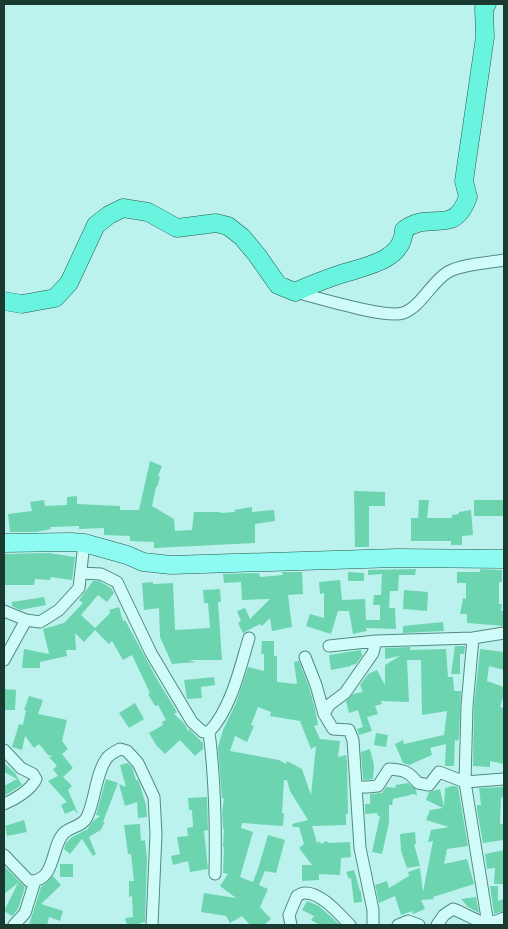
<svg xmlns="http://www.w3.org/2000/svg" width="508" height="929" font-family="'Source Serif 4',serif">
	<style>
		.building { fill: #6dd4b0; fill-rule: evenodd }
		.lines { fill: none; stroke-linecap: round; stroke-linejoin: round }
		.minor-casing { stroke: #538b7e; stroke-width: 13 }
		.primary-casing { stroke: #29584a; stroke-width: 19 }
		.trunk-casing { stroke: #29584a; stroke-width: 19 }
		.minor { stroke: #cffcf9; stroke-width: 11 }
		.primary { stroke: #8efbf2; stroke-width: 18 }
		.trunk { stroke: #68f4de; stroke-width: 18 }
	</style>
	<rect width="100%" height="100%" fill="#bbf2ee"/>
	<path class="building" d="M150,461L162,466L158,476L160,477L157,487H156L152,506L174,519L175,531L192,530L194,512H220L221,513L235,512L234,510L252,507V512L274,510L275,521L255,524V543L154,548V542L130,541V536L104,535V528L79,529V526L50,527L51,529L36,532H10L8,514L32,511L30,502L44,500L45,506L67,505V497L77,496V504L120,506V510H139Z
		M354,491L385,492V506H369V547H355Z
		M419,500H429L427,518H452V515L459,514V512L471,510L473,535L462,536V545H451V541H411V518H418Z
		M474,500H504V516H474Z
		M49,553L75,557L72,580L51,577L50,580L35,579L34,585H4V554Z
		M416,569L415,575H399L398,591H390L389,608H395L396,629L366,628L367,631L353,634L349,611H338L331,634L306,626L310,614L324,618V593L320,594L319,582L340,580L342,600L365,599L366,620H380V605H373L374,595H381L382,574L368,575V570Z
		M480,569L502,570V582H499V604H502L501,611H504V626L467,623V614H460L463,598L466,599V583H457V572H480Z
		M282,572H302L303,594L288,595L292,627L272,631L270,618L262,626L260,624L243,633L238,623L241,621L237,611L245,608L250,619L270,599L242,600L241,582L224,583L223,574L259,573L260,577L283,575Z
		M348,572L364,573V581H348Z
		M93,581H99L111,588L114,593L107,602L98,595L81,615L95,628L110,613L109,610L119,607L123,621L125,620L158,681L177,712L174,714L184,723L189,732V729L203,743V749L195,756L180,740L165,754L156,745L149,733L163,725L162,722L166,720L158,705L155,706L148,694L150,693L132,655L123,660L112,641L109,644L95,630L84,642L75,633L76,650H66L67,656L40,662V668H22L24,649L49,654L43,629L64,623L83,603L79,600Z
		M153,582V584L173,583L175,630L210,628L208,603H204L203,590L220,589L221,602H218L222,660H189L196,662L172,664L160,637L159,608L144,610L142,583Z
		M404,590L428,592L427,611L403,609Z
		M44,597L46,605L20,610L12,606V602Z
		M443,622L444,631L403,633V626Z
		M262,641H274V656H277V682L297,684L294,662L299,661L309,687L315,709L318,725L314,726L320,739L340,741L338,757L346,755L347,762L348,814H346V825L312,826L317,843L320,841L321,844L327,841L328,843L350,842L351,857L341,858L340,875L319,874V880L302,881V865H312L299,848L304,844L299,827H293L292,824L308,820L290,791L287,780H284L282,813H284L283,826L242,823L241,828L253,832L240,877L253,882L258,869L268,835L285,840L276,873L265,871L259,885L268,889L260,907L271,919L264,925H250L242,916L230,923L226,916L201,912L204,893L236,898L220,886L228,874L223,873L224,847H223L224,829H223L222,812L224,799L222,798L218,747L223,730L236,703L248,667L264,671V654H261ZM258,707L271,712L270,716L300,721L311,749L316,746L311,795L302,769L287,761L286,764L279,760L230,751L235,736L247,742L254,726L251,725Z
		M455,646H465L464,654H460V674H451Z
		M410,647V650L446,649L448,677H453L454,691H461L459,736L458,741L455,740L454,766H445L446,744L430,748L432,755L409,765L403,763L395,744L403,740L404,744L444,735L447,711L422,715L421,660H407L409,702L381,701L382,704L375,706L378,714L367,717L372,731L359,735L357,729L363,727L358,710L349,713L346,701L353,694L363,692L360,685L368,674L377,670L385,685V665L400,656L385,659V648Z
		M480,649L504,652V670L489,666L487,681L504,687V695L500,707L504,708V764L490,761V767L473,766L474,706Z
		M361,650L362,656L356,664L351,665V666L331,670L329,655Z
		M214,677L215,685L201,687L202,698L187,699L184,680Z
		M4,689L16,690L15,710H4Z
		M29,696L43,700L38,714L67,720L62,741L68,749L62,754L73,768L63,777L72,786L68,790L78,814L74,810L65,814L61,805L67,802L48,781L58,776L53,769L57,766L49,757L53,756L48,755L39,744L34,748L25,736L22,750L12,747L19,724L23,725L26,710H24Z
		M135,703L144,719L129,728L119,713Z
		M376,733L388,735L386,747L374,745Z
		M370,749L374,765L373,779L363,780L361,752Z
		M4,763L15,773L22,785L4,796V786L17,779L4,772Z
		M128,763L132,767L136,780H138L139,782L146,805L147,817L138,818L137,802L125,806L119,784L126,787L120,765Z
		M106,779L118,783L103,822H105L100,831H99L89,837L96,854L93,856L82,839L70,854L64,849L66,843L72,837L86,830V831L93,821L100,816L96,815Z
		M408,783L416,790L417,796L414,794L393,799L392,805H389V823L382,854L372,852L380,816H378L377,813L365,814V804H370V794L382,793L386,787L396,788L395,785Z
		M453,786L458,787L468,846L447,849L444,864L467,859L474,884L433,897L434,899L421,900L425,909L413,914L412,911L401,915L395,896L379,903L375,885L387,881L389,888L409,876L408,872L420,868L423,892L433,841L428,842L431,830L449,827L426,820L430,810L443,808L426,800L429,792L440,789L444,807L445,788Z
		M503,787L504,796L501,798L500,824H504V840L483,843L477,810V805H481L479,788Z
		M207,797L208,830L204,831L208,869L190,872L188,861L173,865L171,856L180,854L177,837L188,836L187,828L193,827L192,810H189L188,798Z
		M24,820L27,832L7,836L5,826Z
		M140,824L141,841L145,840L147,859L145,922L140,923L141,925H127L125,918L133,917L132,896L129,897V881H134L131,854H128L124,825Z
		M415,832L416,844H414L420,866L407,868L401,851L400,834Z
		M504,850V884H494L495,868L487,869L485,854Z
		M60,864H73V877H60Z
		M4,866L25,887L18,909L12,916L4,911L18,883L4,894Z
		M354,870L360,891H361L362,902L354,903L351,878L349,879L346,872Z
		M53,876L61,885L41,904L63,911L60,921L49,917L47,925H29L41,887Z
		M490,886H498V901L504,899V911L494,914Z
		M476,897L479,913L468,907L461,899Z
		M307,901L319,906L340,925H320L311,920L314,916L302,910Z"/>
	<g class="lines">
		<g class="minor-casing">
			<path id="minor" d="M295,292C316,297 386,319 403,313C421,307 432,281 448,272C462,264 488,263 504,260
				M81,573L101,574L117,582L151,653L192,722L203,732H209C231,709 240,668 249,638
				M4,611L26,620L40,622L59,610L79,588L84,543
				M473,638L467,706L465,782L504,779
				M329,646L376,641L473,638L504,633
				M305,657L316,685L324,714
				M4,660L26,620
				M209,732C215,779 216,827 215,874
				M4,750L21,768L33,774L36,779C31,790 14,800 4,804
				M356,787H367L378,786L389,769C404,770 408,771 418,783L429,785L439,772L465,782L488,924
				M4,855L29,881C57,882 50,845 65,832C73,826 83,826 87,817C95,801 96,772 107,758C110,754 116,751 120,749L127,751L138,763L154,797L156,834L152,925
				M14,925L25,913L35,881
				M291,925L289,915L297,896C299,895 302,893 304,893C320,891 340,915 350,925
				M373,925V910L360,848L353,740L349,730L333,729L324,714L329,705L345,693L373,653L376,641
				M398,925L408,921L419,925
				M437,925L444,915L453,909C473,916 481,929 504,918"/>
		</g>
		<g class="primary-casing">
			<path id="primary" d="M4,543L71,542L84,543L127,555L143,562L171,565L397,558L504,559"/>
		</g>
		<g class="trunk-casing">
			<path id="trunk" d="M4,301L22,304L55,298L69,283L96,225L109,215L123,208L148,212L177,228L216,223L228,226L242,237L257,255L278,285L295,292C308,286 321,281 335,276C360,267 403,263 404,230C420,217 435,224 451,219C459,216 465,205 468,197L464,181L485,37L484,8L487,4"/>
		</g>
		<use href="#minor" class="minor"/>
		<use href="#primary" class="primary"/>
		<use href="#trunk" class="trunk"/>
	</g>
	<rect width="508" height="929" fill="none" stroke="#1a3930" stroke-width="10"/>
</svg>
